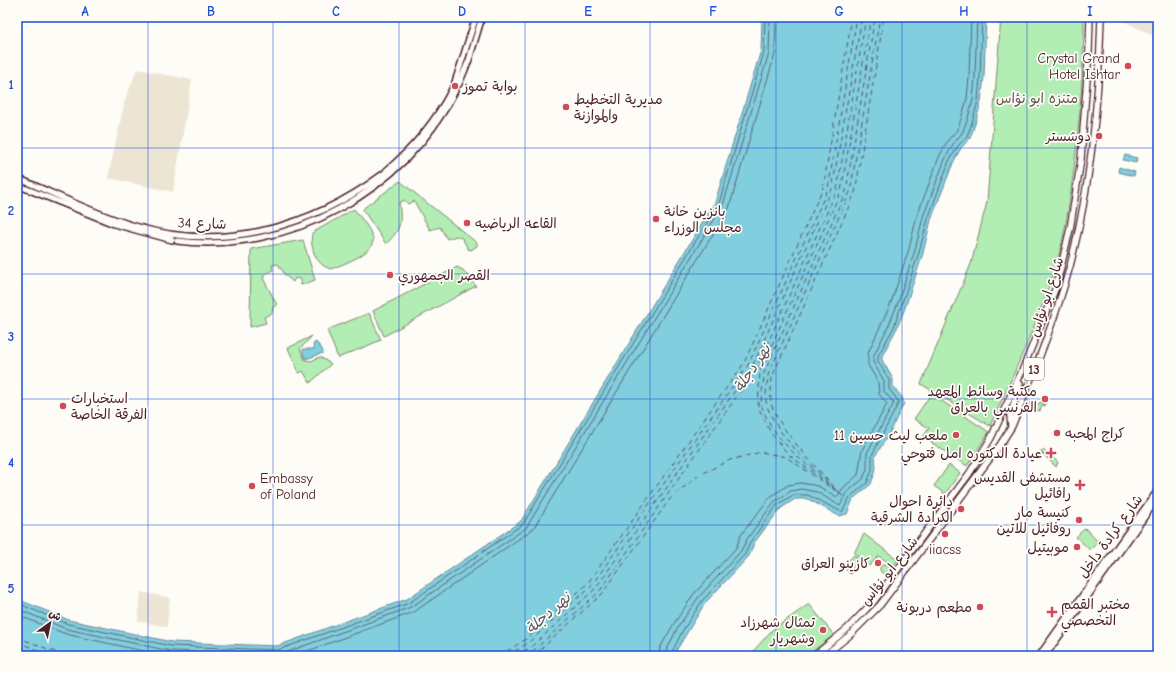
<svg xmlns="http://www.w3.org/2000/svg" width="1175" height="673" font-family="'Comic Neue','Playpen Sans Arabic',sans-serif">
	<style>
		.built { fill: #ede5d3 }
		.green { fill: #b2edb3; stroke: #7e866f }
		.water { fill: #80cede; stroke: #6a8896 }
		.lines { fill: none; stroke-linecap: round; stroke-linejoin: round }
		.shore { stroke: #606573; stroke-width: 1 }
		.ferry { stroke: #5a5461; stroke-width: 1; stroke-dasharray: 5 4; stroke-linecap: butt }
		.secondary-casing { stroke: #4a1f2b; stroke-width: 8 }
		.primary-casing { stroke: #4a1f2b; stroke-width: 8 }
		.secondary { stroke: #fdfcf7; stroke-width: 5 }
		.primary { stroke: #fdfcf7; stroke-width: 5.5 }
		.grid { fill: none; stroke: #1d4ed8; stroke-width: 1; stroke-opacity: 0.55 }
		.poi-dot { fill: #d1495b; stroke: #fdfcf7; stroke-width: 1.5 }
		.labels { text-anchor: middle; stroke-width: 3.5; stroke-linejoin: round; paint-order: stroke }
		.shield { fill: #fdfcf7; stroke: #806168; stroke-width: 1 }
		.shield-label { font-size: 13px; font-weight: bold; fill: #4a1f2b }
		.poi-label { font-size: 14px; fill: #4a1f2b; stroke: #fdfcf7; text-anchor: end }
		.park-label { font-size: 14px; fill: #64524d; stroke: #fdfcf7 }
		.street-label { font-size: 14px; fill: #4a1f2b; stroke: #fdfcf7 }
		.water-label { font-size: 15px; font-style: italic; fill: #5a5461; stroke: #fdfcf7 }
		.neatline { fill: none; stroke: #1d4ed8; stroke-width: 1.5 }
		.grid-label { font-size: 13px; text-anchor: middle; font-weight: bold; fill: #1d4ed8 }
	</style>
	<rect width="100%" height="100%" fill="#fdfcf7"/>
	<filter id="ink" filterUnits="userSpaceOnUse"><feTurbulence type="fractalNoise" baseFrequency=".025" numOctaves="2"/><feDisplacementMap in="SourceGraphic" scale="8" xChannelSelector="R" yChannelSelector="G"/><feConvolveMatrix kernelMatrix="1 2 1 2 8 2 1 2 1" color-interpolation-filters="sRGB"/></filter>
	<g filter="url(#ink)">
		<path class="built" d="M1115,17H1158V38Z
			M137,69L192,80L173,192L108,178L125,100Z
			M141,592L170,598L167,627L138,621Z"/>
		<path class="green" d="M1001,17H1084C1084,67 1080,118 1074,168C1070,201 1065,235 1056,266C1038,321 1014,374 990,426L921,384L971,264L987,202Z
			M400,181L477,243V246L471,250L468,249L462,238L456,236L447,239L440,227L430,230L414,201L408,204L404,200L399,203C402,223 401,229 386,244L363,210L365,207Z
			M354,209C360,217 368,226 372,235C380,252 343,264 331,269C315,265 310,247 312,233Z
			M303,240L315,280L301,285V279L295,278L293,282L286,276L278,264L272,265L273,270L265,274L263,278L277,305L273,307L272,313L264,317L266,323L250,327L251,249Z
			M457,267L463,270L476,286L384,336L373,311Z
			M369,313L381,340L338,358L327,330Z
			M312,336L300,349L305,360L311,361L320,357L331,364L310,383L303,371L299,373L288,348Z
			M931,394L989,432L967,466L923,437L929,428L914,419Z
			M1031,402L1034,405L1039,404L1040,402L1045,404V406L1042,405L1040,411L1029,407Z
			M1043,450L1058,462L1056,467L1040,451Z
			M949,465L960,473L945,494L934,486Z
			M1085,528L1098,542L1090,550L1076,537Z
			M864,534L898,560L893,566L879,556L869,566L854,553Z
			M854,555L861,563L850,574L843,566Z
			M880 569a5 5 0 1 1 10 0a5 5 0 1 1-10 0Z
			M809,604L834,635L806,656H749L772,630Z"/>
		<path class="water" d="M762,17H986L984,77L981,102L975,124L970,138L961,148L953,163L931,220L923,253L905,308L897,328L882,356V360L893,379V387L902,397L904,403L888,436L875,456L876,469L871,484L853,499L847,514L839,516L808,499H795L780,509L754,543L749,556L705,603L673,656H17V599L69,620L172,642L277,646L407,599L521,521L715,202L761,50Z
			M1125,155L1137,158L1136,163L1123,160Z
			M1119,167L1135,172L1134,176L1118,172Z
			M316,342L322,349L323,353L306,359L303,353V349H314L313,344Z"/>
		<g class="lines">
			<path class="shore" d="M17,603L68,624L171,646L278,650L409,603L523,524L719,203L764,52L765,17
				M17,609L67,629L170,651L279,655L411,607L526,528L723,205L769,53L770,17
				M17,615L66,634L166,656
				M294,656L414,612L533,529L729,208L775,54L776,17
				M659,656L660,648L673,625L693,595L736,548L741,535L770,497L788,485L801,483L818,486L837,497L843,488L858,475L862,450L887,404L879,394L878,382L868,365V353L891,303L909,249L917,216L939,157L948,140L957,130L961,119L967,99L969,77L971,17
				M665,656L666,651L678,627L698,598L741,551L747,539L774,502L791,491L801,489L817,492L840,506L846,493L863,479L867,469V453L894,403L884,391V381L873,362L874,355L889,325L897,305L915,250L923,217L945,159L953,144L962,133L967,121L973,100L975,77L977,17
				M670,656L683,630L702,601L745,554L751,541L777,505L793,495H808L842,512L850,497L867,483L872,470V455L899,402L889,389V380L878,361V356L894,327L919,252L928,219L949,161L958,146L967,136L972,123L978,101L980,77L982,17"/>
			<path class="ferry" d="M834,487C820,471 772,422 771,401C770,394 772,385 772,377L855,193L884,17
				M835,489C809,466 774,442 762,407C760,398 764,383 764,373L846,191L875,17
				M840,493C814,467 780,441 767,406C764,398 768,384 768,375L850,192L880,17
				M843,496L788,454L771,433L758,407L760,371L841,191L871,17
				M17,637L66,656
				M17,642L53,656
				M17,647L40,656
				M17,652L28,656
				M499,656L525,640L588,583L744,363L823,188L852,17
				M507,656L528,643L591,586L748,365L828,189L857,17
				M516,656L531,647L595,589L752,367L832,189L862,17
				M525,656L534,650L599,592L756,369L837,190L866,17
				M533,656L602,594L670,499L699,475L730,460L761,452L786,457L834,490"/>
			<g class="secondary-casing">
				<path id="secondary" d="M455,82L476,17
					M459,84L469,60L482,17
					M386,171C413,148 436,121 452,89
					M17,178C56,194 94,214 135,226C222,253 312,227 383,174
					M17,185L114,224L172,240
					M177,241C288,255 406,191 455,91
					M1039,656L1158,490
					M1045,656L1158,498"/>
			</g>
			<g class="primary-casing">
				<path id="primary" d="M1011,426L1010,416L1020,384
					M814,656L847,629L874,601L969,474L991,438L1022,371L1056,287L1070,229L1081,159L1089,51L1090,17
					M824,656L850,635L880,605L1000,445L1012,426C1033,374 1055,321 1070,266C1091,185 1099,101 1101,17"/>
			</g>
			<use href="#secondary" class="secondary"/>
			<use href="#primary" class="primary"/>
		</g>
	</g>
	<path class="grid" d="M148,17V656M273,17V656M399,17V656M525,17V656M650,17V656M776,17V656M902,17V656M1027,17V656M17,148H1158M17,274H1158M17,399H1158M17,525H1158"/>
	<g class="poi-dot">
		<circle cx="1128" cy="66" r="4"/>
		<circle cx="455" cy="86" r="4"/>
		<circle cx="566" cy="107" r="4"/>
		<circle cx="1099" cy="136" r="4"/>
		<circle cx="656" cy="219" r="4"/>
		<circle cx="467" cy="223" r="4"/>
		<circle cx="390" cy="275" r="4"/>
		<circle cx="1045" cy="399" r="4"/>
		<circle cx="63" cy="406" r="4"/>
		<circle cx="1057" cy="433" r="4"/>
		<circle cx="956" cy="435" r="4"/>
		<path d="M1049 447h4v4h4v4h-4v4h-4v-4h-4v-4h4z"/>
		<path d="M1078 479h4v4h4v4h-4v4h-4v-4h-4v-4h4z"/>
		<circle cx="252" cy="486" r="4"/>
		<circle cx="961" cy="509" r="4"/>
		<circle cx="1079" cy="520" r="4"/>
		<circle cx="945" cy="534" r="4"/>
		<circle cx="1077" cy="547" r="4"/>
		<circle cx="878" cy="563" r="4"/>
		<circle cx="980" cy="607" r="4"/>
		<path d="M1050 606h4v4h4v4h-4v4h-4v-4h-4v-4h4z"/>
		<circle cx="823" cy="630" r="4"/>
	</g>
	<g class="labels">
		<rect class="shield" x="1024" y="358" width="20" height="22" rx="3"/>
		<g class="shield-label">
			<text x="1034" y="374">13</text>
		</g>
		<g class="poi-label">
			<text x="1120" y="63">Crystal Grand<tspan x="1120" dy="16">Hotel Ishtar</tspan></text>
			<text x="463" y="91" text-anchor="start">بوابة تموز</text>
			<text x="574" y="104" text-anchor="start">مديرية التخطيط<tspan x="574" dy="16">والموازنة</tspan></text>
			<text x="1091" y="141">دوشستر</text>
			<text x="664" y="216" text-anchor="start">بانزين خانة<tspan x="664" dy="16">مجلس الوزراء</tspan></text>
			<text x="475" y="228" text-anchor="start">القاعه الرياضيه</text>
			<text x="398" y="280" text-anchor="start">القصر الجمهوري</text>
			<text x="1037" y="396">مكتبة وسائط المعهد<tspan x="1037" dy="16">الفرنسي بالعراق</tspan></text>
			<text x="71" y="403" text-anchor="start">استخبارات<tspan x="71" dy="16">الفرقة الخاصة</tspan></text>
			<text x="1065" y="438" text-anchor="start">كراج المحبه</text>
			<text x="948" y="440">ملعب ليث حسين 11</text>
			<text x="1042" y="458">عيادة الدكتوره امل فتوحي</text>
			<text x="1071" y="482">مستشفى القديس<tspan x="1071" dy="16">رافائيل</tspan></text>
			<text x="260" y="483" text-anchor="start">Embassy<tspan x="260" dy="16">of Poland</tspan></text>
			<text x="953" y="506">دائرة احوال<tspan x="953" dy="16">الكرادة الشرقية</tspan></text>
			<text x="1071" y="517">كنيسة مار<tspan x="1071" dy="16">روفائيل للاتين</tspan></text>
			<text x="1069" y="552">موبيتيل</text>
			<text x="945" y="554" text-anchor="middle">iiacss</text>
			<text x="870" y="568">كازينو العراق</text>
			<text x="1061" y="609" text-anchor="start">مختبر القمم<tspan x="1061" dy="16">التخصصي</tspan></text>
			<text x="972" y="612">مطعم دربونة</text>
			<text x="815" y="627">تمثال شهرزاد<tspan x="815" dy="16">وشهريار</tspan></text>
		</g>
		<g class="park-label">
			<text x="1037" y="103">متنزه ابو نؤاس</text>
		</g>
		<g class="street-label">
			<text transform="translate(202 223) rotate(2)" y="5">شارع 34</text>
			<text transform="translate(1046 297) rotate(-72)" y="5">شارع ابو نؤاس</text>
			<text transform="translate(1110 536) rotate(-54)" y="5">شارع كرادة داخل</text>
			<text transform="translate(889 571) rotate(-52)" y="5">شارع ابو نؤاس</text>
		</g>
		<g class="water-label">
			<text transform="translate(752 368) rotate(-56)" y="5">نهر دجلة</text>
			<text transform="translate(548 613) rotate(-41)" y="5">نهر دجلة</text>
		</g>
	</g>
	<rect width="1175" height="673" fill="none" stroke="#fdfcf7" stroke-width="44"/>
	<g transform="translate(50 623) rotate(33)" stroke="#fdfcf7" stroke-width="3" paint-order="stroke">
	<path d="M0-3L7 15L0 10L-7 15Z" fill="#4a1f2b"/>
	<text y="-6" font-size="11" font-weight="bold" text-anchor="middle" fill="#4a1f2b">ش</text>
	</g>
	<rect x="22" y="22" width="1131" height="629" class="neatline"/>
	<g class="grid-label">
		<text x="85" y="16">A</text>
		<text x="211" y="16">B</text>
		<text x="336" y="16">C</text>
		<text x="462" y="16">D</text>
		<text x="588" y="16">E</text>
		<text x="713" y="16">F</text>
		<text x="839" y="16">G</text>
		<text x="964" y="16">H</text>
		<text x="1090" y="16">I</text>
		<text x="11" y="89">1</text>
		<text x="11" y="215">2</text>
		<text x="11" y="341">3</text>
		<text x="11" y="467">4</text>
		<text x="11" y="593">5</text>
	</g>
</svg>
